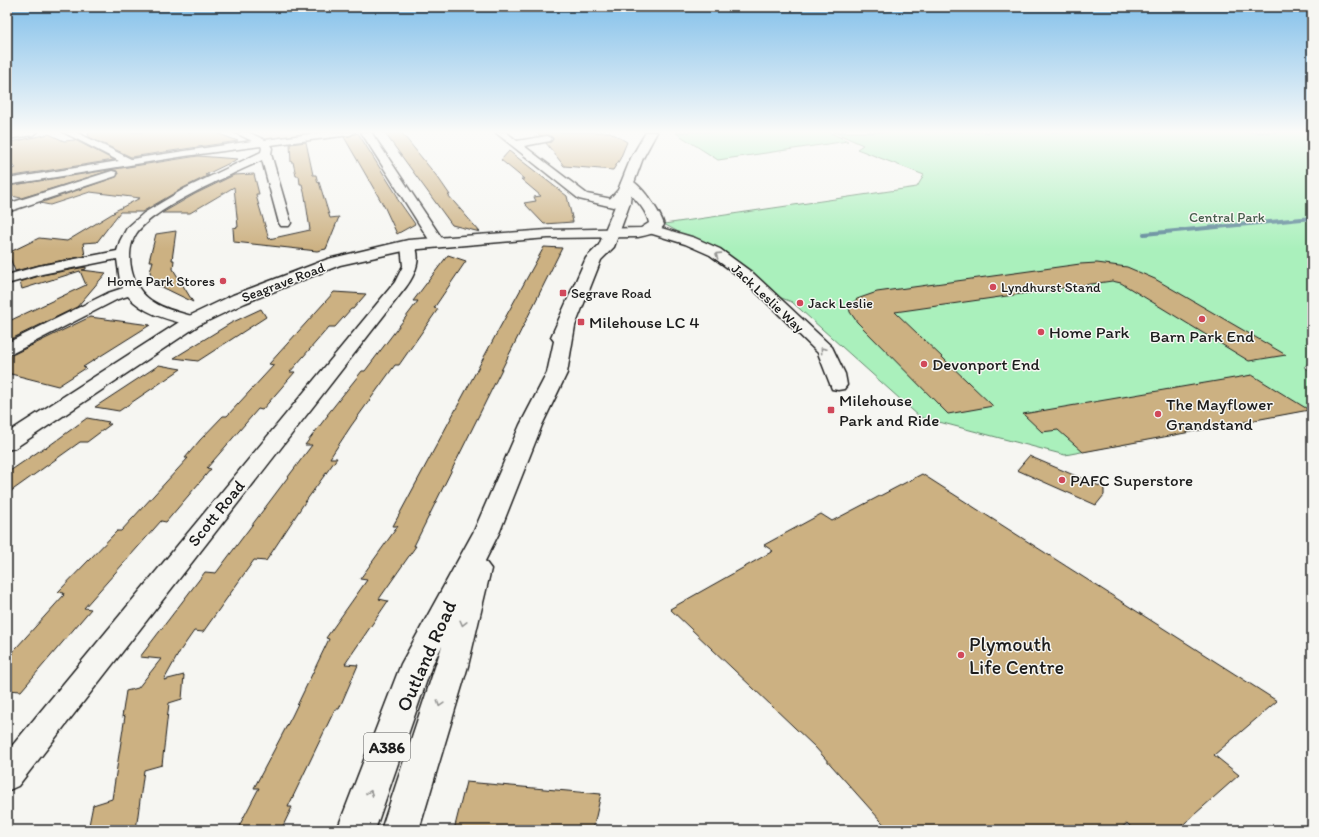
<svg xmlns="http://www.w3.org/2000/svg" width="1319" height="837" font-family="Itim,sans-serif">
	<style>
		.built { fill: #e9e1d0 }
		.green { fill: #aaf0bc; stroke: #63866c }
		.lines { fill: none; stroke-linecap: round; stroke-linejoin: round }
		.stream { stroke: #5f8999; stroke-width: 4 }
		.building { fill: #ccb182; stroke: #1c1c1c }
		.street-casing { stroke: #1c1c1c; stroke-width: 3 }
		.secondary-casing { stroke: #1c1c1c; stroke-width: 3 }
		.primary-casing { stroke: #1c1c1c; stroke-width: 3 }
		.street { fill: #f6f6f2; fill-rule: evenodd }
		.secondary { fill: #f6f6f2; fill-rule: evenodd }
		.primary { fill: #f6f6f2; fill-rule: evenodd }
		.oneway { stroke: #949492 }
		.poi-dot { fill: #d1495b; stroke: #f6f6f2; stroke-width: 1.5 }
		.labels { text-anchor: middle; stroke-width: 3; stroke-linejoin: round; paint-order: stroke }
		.far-park-label { font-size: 14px; fill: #475c4c; stroke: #f6f6f2 }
		.far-poi-label { font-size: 14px; fill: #1c1c1c; stroke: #f6f6f2; text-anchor: start }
		.far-street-label { font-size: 14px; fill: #1c1c1c; stroke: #f6f6f2 }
		.shield { fill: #f6f6f2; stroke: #5d5d5c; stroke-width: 1 }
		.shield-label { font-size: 16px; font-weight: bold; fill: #1c1c1c }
		.poi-label { font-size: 17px; fill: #1c1c1c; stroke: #f6f6f2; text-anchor: start }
		.street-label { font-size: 17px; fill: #1c1c1c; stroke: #f6f6f2 }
		.near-poi-label { font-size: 20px; fill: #1c1c1c; stroke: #f6f6f2; text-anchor: start }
		.near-street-label { font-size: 20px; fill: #1c1c1c; stroke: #f6f6f2 }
	</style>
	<rect width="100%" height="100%" fill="#f6f6f2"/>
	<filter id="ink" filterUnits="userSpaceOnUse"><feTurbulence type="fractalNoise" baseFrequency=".025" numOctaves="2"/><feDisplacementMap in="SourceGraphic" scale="8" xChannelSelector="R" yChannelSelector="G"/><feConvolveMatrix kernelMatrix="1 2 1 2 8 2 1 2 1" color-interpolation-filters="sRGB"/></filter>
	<g filter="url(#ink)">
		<path class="built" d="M253,132H332L272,140Z"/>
		<path class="green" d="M684,132H829L848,141L718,160L676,133Z
			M834,132H1312V366L1308,363L1304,367L1312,372V409L1065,455L920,417L792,302L771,294L743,268L664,224L917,187L924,175L857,149L863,145Z"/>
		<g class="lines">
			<path class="stream" d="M1144,234L1312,218"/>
		</g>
		<path class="building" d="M88,132H214L238,141L131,157L89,137Z
			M384,132H401L439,179L450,195H448L480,232L452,225Z
			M537,132H610L627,142L620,159L613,170L564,166L546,143L551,142L553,138L547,135L540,136Z
			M358,133L398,197H396L415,224L397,234L385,208L344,137Z
			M49,134L64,141L75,140L114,160L7,177V170L16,168L7,162V143Z
			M306,142L313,175H316L318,183L319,182L330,218L339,217L326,249L317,251L234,242L233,228L238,227L234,187L190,213H162L195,194L234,175L254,174L259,194H256L257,199L269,239L310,230L305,196L302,184H300L299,176H296L293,162H291L290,144Z
			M509,151L567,196L573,222L544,224L524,203L536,201L534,197L541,196L521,179H524L501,160Z
			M198,156L238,159L205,175H209L183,188L142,212H120L97,242L83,243L85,256L39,265L15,271L8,253L39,238L67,241L115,212H113L140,198L90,192L50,205L40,203L116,177L118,175L117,171L112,170L21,198L7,195V186Z
			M176,231L172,260H174L173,269L193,302L160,286H156L150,272L153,261H149L156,234Z
			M544,247L562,248L414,546H416L379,599L388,601L345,664L358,665L339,709H335L288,807H292L281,830H237L259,788H254L292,716L329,639L326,638L367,580L360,579L398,526H393L499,329Z
			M448,255L466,261L434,308L438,309L399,365H395L351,426L330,458H337L303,505L266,561L254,560L203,632L194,631L180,651L164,680L184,675L182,699L169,703L162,765L144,770L136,830H88L93,805L112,799L125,716L122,717L126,691L138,688L161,659L140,657L205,572L216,573L312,445H305L328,415H327L362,371H365L387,342L418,301H413Z
			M1097,263L1127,267L1155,279L1286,355L1249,361L1121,283L1112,281L895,312L993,406L948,414L857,322L850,312L849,306L857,299L877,292L1080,264Z
			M86,267V269L82,270L106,273L77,307L7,341V322L86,285L80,271L22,289L20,282L42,275Z
			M334,292L366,294L353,309H351L335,327H329L290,372H295L262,410L258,409L207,468L211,469L166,522L161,521L107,582L84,608L91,609L21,691L7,690V658L64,595H63L64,593L58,592L117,531H121L188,458H185L200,440L223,416H227L274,365L269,364Z
			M261,309L266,317L198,361L174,358L231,323Z
			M90,317L150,325L83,367L86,368L58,386L7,373V355L14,354Z
			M159,365L181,369L119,411L95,407Z
			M1252,375L1309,410L1083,452L1058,430L1042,432L1023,414Z
			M87,418L109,422L107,424H111L87,442H80L7,494V473L45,447L46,448Z
			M1029,456L1104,488V495L1096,505L1017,470Z
			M922,474L1277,701L1214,755L1239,775L1177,830H1134L1127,823L1119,830H889L815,747L670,609L773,551L764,545L821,514L832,521Z
			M466,782L601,794L593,830H454Z"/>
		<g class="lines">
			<g class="street-casing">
				<path id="street" d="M13,132H38L33,135L7,139V133Z
					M63,132H76L131,159L252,141L234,132H248L265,140L325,132H355L350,135L270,145L272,148L271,154L291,223L289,226H281L279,223L262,160C231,175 154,207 136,234C129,245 129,260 132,272C140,305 170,310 199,318L201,321L199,324L193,326C170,320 145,315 128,296L118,299L13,353L7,354V343L108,293L123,288L120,281L117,259L42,274L7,284V275L39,266L117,251L120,241L127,228L144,213L184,189L261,152L262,148L261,146L185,156L7,185V179L119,161Z
					M361,132H371L445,243L443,246H433Z
					M495,132H506L517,141L547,136L550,137L552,139L550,141L524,146L587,194L617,200L619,203L617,206L613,207L579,199Z
					M112,171L116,172L117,174L116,176L7,212V204Z
					M651,225L695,238L720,249L754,274L832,347L845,374L847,385L844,389L838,390L832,389L818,353L744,280L710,255L685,244L646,232L645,229L646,226Z
					M408,241L413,242C423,257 415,275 406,287L18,786L7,791V752L395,282L403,266L401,245L403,242Z"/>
			</g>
			<g class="secondary-casing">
				<path id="secondary" d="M628,179C640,182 661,213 664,225C659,233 647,235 638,237L548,238L408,250L340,265L245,303L199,325L15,448L7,450V433L187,317L233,295L328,259L408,240L548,230L641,228L649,223C646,207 631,196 621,183L623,180Z"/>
			</g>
			<g class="primary-casing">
				<path id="primary" d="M646,132H657L643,158L631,191L630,203L614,247L601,260L575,326L567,373L542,425L500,531L485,561L491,569L468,666L419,830H381L442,646L432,665L375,830H337L401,664L474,531L520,425L547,373L554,341L551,337L586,258L599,245L615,206L609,205L607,202L618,190L631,158Z"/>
			</g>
			<use href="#street" class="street"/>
			<use href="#secondary" class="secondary"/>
			<use href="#primary" class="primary"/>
		</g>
		<defs><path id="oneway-chevron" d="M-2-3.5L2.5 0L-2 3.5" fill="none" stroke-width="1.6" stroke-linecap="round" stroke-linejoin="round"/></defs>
		<g class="oneway">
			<use href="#oneway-chevron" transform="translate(718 255) rotate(-147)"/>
			<use href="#oneway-chevron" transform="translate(823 350) rotate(-131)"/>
			<use href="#oneway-chevron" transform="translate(463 623) rotate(104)"/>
			<use href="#oneway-chevron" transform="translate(440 704) rotate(108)"/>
			<use href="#oneway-chevron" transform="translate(370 793) rotate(-70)"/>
		</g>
	</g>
	<linearGradient id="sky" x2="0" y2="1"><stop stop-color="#83c0ea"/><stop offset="0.53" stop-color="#fbfbf9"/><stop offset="1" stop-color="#fbfbf9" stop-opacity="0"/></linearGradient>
	<rect width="1319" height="249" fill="url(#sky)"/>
	<g class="poi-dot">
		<circle cx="223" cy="281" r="4"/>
		<circle cx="993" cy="287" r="4"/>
		<rect x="559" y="289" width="8" height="8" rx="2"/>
		<circle cx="800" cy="303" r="4"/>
		<circle cx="1202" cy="319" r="4"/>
		<rect x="577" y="318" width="8" height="8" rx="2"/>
		<circle cx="1041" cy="332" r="4"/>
		<circle cx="924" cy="364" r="4"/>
		<rect x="827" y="406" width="8" height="8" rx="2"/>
		<circle cx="1158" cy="414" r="4"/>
		<circle cx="1062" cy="480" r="4"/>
		<circle cx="961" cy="655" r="4"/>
	</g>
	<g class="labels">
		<g class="far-park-label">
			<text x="1227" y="222">Central Park</text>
		</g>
		<g class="far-poi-label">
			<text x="215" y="286" text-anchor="end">Home Park Stores</text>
			<text x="1001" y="292">Lyndhurst Stand</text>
			<text x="571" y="298">Segrave Road</text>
			<text x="808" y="308">Jack Leslie</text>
		</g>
		<g class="far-street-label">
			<text transform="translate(283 282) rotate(-21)" y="5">Seagrave Road</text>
			<text transform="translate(768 298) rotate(43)" y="5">Jack Leslie Way</text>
		</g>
		<rect class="shield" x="364" y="733" width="46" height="28" rx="3"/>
		<g class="shield-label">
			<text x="387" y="753">A386</text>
		</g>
		<g class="poi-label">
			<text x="589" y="328">Milehouse LC 4</text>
			<text x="1049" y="338">Home Park</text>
			<text x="1202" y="342" text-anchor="middle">Barn Park End</text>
			<text x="932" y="370">Devonport End</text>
			<text x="839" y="406">Milehouse<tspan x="839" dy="20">Park and Ride</tspan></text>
			<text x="1166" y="410">The Mayflower<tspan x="1166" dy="20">Grandstand</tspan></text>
			<text x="1070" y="486">PAFC Superstore</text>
		</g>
		<g class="street-label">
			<text transform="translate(216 513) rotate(-51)" y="6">Scott Road</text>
		</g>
		<g class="near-poi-label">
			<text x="969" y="651">Plymouth<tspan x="969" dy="23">Life Centre</tspan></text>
		</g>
		<g class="near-street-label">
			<text transform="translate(426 656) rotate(-66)" y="7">Outland Road</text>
		</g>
	</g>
	<rect width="1319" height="837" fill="none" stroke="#f6f6f2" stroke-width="24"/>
	<rect x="12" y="12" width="1295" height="813" fill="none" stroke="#1c1c1c" stroke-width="1.5" filter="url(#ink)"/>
</svg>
